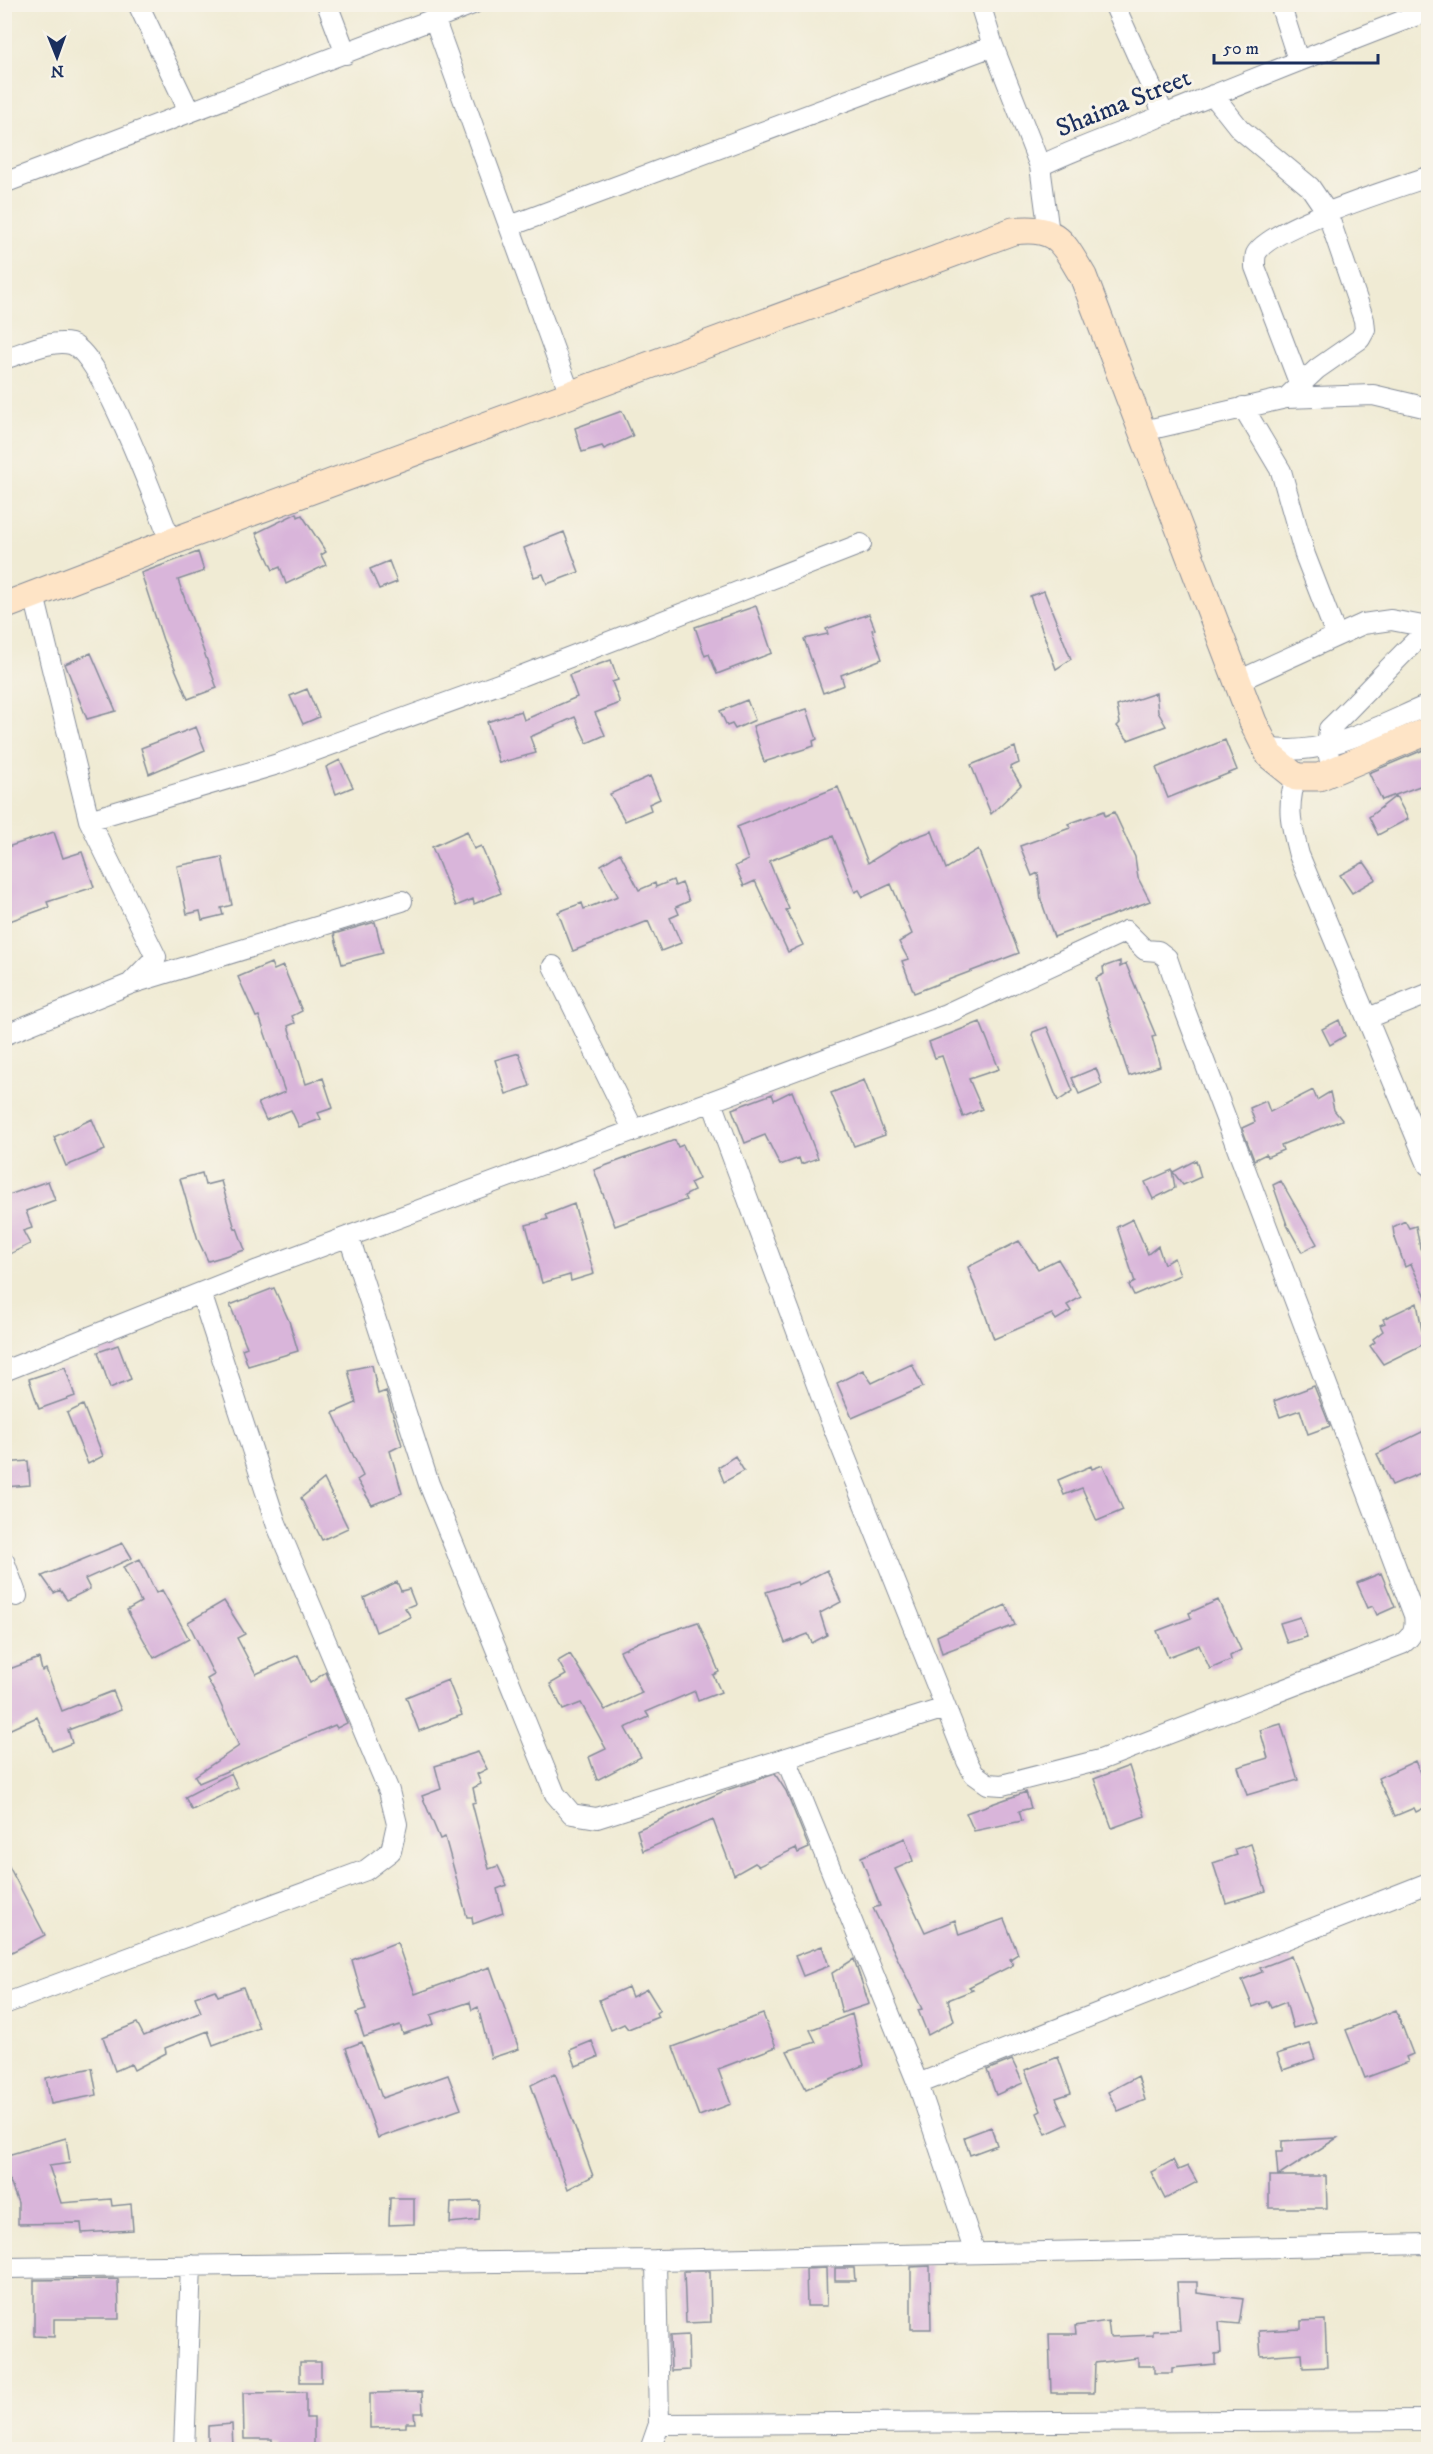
<svg xmlns="http://www.w3.org/2000/svg" width="1433" height="2454" font-family="'IM FELL DW Pica',serif">
	<style>
		.building { fill: #d9b5da }
		.lines { fill: none; stroke-linecap: round; stroke-linejoin: round }
		.street-casing { stroke: #868d99; stroke-width: 22 }
		.secondary-casing { stroke: #868d99; stroke-width: 29 }
		.street { stroke: #fff; stroke-width: 20 }
		.secondary { stroke: #fee4c6; stroke-width: 27 }
		.labels { text-anchor: middle; stroke-width: 6; stroke-linejoin: round; paint-order: stroke }
		.street-label { font-size: 26px; fill: #1b2f5e; stroke: #f7f3e8 }
	</style>
	<rect width="100%" height="100%" fill="#f7f3e8"/>
	<filter id="ink" filterUnits="userSpaceOnUse"><feTurbulence type="fractalNoise" baseFrequency=".0167" numOctaves="2"/><feDisplacementMap in="SourceGraphic" scale="12" xChannelSelector="R" yChannelSelector="G"/><feConvolveMatrix kernelMatrix="1 2 1 2 8 2 1 2 1" color-interpolation-filters="sRGB"/></filter>
	<filter id="wash" filterUnits="userSpaceOnUse"><feTurbulence type="fractalNoise" baseFrequency=".008" numOctaves="4" result="noise"/><feDisplacementMap in="SourceGraphic" scale="24" xChannelSelector="R" yChannelSelector="G"/><feGaussianBlur stdDeviation="1.35" result="paint"/><feColorMatrix in="noise" values="0 0 0 0 0 0 0 0 0 0 0 0 0 0 0 0 0 1.4 0 .05"/><feComposite in="paint" operator="in"/></filter>
	<g filter="url(#wash)">
		<rect width="100%" height="100%" fill="#f0ebd4"/>
		<g id="blocks">
			<path class="building" d="M622,411L633,436L604,449L602,446L582,452L575,428Z
				M297,513L298,517L302,515L326,552L321,555L326,565L286,584L280,567L273,570L256,533Z
				M564,532L579,572L547,584L543,574L534,577L524,548Z
				M198,552L204,571L178,580L217,688L188,699L163,640L141,573Z
				M389,561L397,582L379,589L370,569Z
				M1044,591L1071,659L1056,669L1030,596Z
				M756,606L772,653L717,674L709,654L705,656L695,627Z
				M869,614L875,629L872,630L882,659L841,675L844,685L823,693L804,639L828,634L826,629Z
				M91,653L116,711L87,719L65,664Z
				M611,660L618,680L612,682L620,703L595,713L605,735L587,743L575,717L530,737L536,753L499,763L487,722L521,711L524,720L577,697L569,675Z
				M307,689L319,717L303,724L290,696Z
				M1156,693L1158,712L1166,726L1128,740L1117,726L1120,723L1117,706Z
				M747,700L755,720L735,729L732,724L727,726L720,711Z
				M807,709L817,739L813,741L814,746L764,762L753,726Z
				M196,727L205,750L149,774L141,748Z
				M1225,740L1237,770L1168,798L1156,768Z
				M1015,747L1019,763L1010,767L1021,785L991,814L971,765Z
				M1428,748V783L1382,800L1369,773Z
				M340,760L353,787L336,794L326,767Z
				M650,776L660,799L649,804L651,810L625,821L610,794Z
				M838,787L868,863L902,842L932,831L946,869L978,849L1019,953L914,993L902,961L908,959L899,942L912,934L891,884L863,897L859,890L855,892L833,836L769,861L789,909L786,910L803,945L788,952L755,881L744,886L735,866L748,860L737,827Z
				M1396,796L1408,819L1378,835L1369,817Z
				M1104,811L1105,816L1114,812L1135,857L1138,878L1150,901L1054,937L1041,900L1038,873L1032,876L1020,846L1070,828L1068,824Z
				M467,831L474,849L481,846L501,893L474,904L473,899L456,906L432,847Z
				M54,832L63,858L82,852L94,887L47,902L49,907L4,923V848Z
				M620,853L639,890L655,883L656,887L673,880L675,886L682,883L689,901L676,907L679,914L670,918L681,943L661,951L648,921L573,951L558,912L582,903L584,909L618,896L601,865Z
				M222,857L232,905L221,908L223,915L202,920L200,911L187,914L177,866Z
				M1364,862L1376,879L1352,893L1340,875Z
				M375,922L383,953L342,964L334,934Z
				M1120,961V967L1126,964L1156,1036L1152,1037L1160,1066L1129,1076L1096,978L1104,974L1103,967Z
				M271,963L274,970L283,966L302,1011L292,1016L295,1023L288,1026L306,1084L323,1078L333,1108L318,1113L321,1119L299,1127L291,1110L266,1120L258,1103L285,1092L259,1016L256,1017L238,977Z
				M1339,1020L1345,1036L1330,1045L1322,1029Z
				M980,1022L999,1069L969,1079L982,1109L963,1117L942,1056L935,1058L929,1042Z
				M1047,1027L1073,1091L1058,1101L1032,1035L1033,1032Z
				M519,1053L530,1086L506,1094L495,1060Z
				M1096,1068L1102,1084L1079,1094L1072,1078Z
				M864,1080L885,1135L854,1146L831,1093Z
				M1313,1090L1317,1100L1330,1092L1334,1110L1342,1120L1281,1145L1283,1150L1267,1157L1266,1154L1254,1160L1242,1128L1255,1122L1250,1108L1266,1101L1270,1112Z
				M792,1091L818,1158L801,1164L799,1158L780,1165L765,1135L745,1143L732,1109L772,1094L774,1100Z
				M92,1119L105,1150L66,1166L54,1137Z
				M675,1140L678,1147L683,1145L699,1179L690,1183L694,1191L684,1196L686,1200L615,1226L594,1170Z
				M1196,1160L1201,1177L1183,1185L1173,1172Z
				M1172,1170L1175,1188L1153,1199L1145,1182Z
				M202,1173L205,1185L221,1181L235,1229L237,1228L245,1250L208,1261L198,1240L180,1179Z
				M48,1181L55,1200L26,1211L32,1228L23,1231L30,1244L4,1257V1194L6,1196Z
				M1281,1181L1317,1244L1302,1252L1287,1225L1273,1185Z
				M574,1204L594,1274L571,1281L570,1275L542,1283L526,1225L548,1219L546,1215Z
				M1133,1219L1148,1254L1158,1246L1164,1264L1174,1258L1180,1275L1134,1295L1129,1285L1135,1282L1117,1227Z
				M1405,1221L1409,1228L1416,1226L1420,1248L1428,1263V1301L1411,1264L1405,1267L1394,1235L1393,1227Z
				M1019,1241L1038,1269L1058,1259L1081,1297L1067,1305L1071,1311L1056,1320L1052,1314L994,1339L968,1267Z
				M274,1288L289,1321L298,1351L248,1366L242,1349L247,1347L230,1305Z
				M1417,1303L1422,1331L1428,1338V1342L1383,1364L1370,1346L1375,1342L1373,1339L1383,1331L1380,1325L1385,1323L1383,1319Z
				M118,1345L131,1379L110,1388L98,1352Z
				M912,1364L923,1387L852,1418L837,1383L863,1370L872,1383Z
				M372,1365L378,1394L386,1391L402,1445L390,1451L402,1493L372,1505L357,1480L363,1476L333,1413L356,1403L348,1370Z
				M65,1367L75,1396L39,1409L29,1379Z
				M1314,1386L1330,1426L1308,1434L1300,1410L1280,1417L1274,1401Z
				M83,1405L103,1456L88,1464L67,1413Z
				M1428,1429V1470L1392,1485L1377,1454Z
				M735,1456L744,1471L724,1482L718,1467Z
				M28,1461L30,1485L4,1487V1463Z
				M1103,1465L1123,1510L1097,1521L1082,1488L1064,1495L1058,1480L1091,1466L1092,1469Z
				M324,1479L348,1528L322,1540L301,1498Z
				M123,1543L132,1558L85,1579L90,1589L67,1600L60,1590L54,1593L42,1576Z
				M140,1559L156,1593L162,1590L189,1639L154,1658L127,1610L141,1602L123,1567Z
				M827,1570L841,1602L820,1613L827,1635L812,1643L808,1634L785,1643L766,1592L797,1582L798,1585Z
				M1381,1573L1395,1607L1377,1615L1373,1606L1368,1608L1357,1583Z
				M397,1582L401,1591L409,1589L415,1604L405,1608L411,1617L376,1632L364,1598Z
				M1218,1600L1241,1650L1230,1656L1231,1660L1210,1669L1199,1645L1168,1657L1157,1631L1191,1618L1189,1613Z
				M224,1601L245,1634L237,1638L256,1674L298,1655L310,1683L326,1672L347,1723L337,1728L335,1725L199,1783L195,1776L239,1746L218,1698L207,1679L214,1675L188,1622Z
				M1006,1605L1015,1625L942,1653L937,1636Z
				M1300,1617L1307,1637L1287,1643L1280,1623Z
				M698,1622L719,1672L713,1675L721,1692L698,1701L695,1691L646,1712L649,1717L625,1728L641,1757L597,1780L589,1757L606,1749L581,1703L563,1710L550,1684L566,1675L558,1661L570,1654L605,1710L642,1693L620,1651L641,1641Z
				M39,1658L42,1671L46,1669L62,1711L113,1691L121,1710L68,1730L72,1743L52,1751L37,1717L4,1732V1671Z
				M448,1680L462,1715L419,1731L406,1697Z
				M1281,1724L1298,1780L1247,1795L1238,1767L1268,1758L1260,1730Z
				M478,1752L487,1769L477,1774L481,1784L473,1788L476,1802L472,1803L489,1869L498,1866L507,1885L497,1889L503,1913L473,1924L472,1917H467L445,1837L440,1839L422,1796L441,1789L435,1766Z
				M1415,1761L1428,1791V1806L1416,1812L1414,1808L1395,1816L1378,1778Z
				M1129,1766L1145,1816L1112,1828L1094,1779Z
				M231,1773L238,1788L192,1810L185,1797Z
				M775,1774L786,1791L809,1848L798,1853L796,1848L759,1866L755,1863L734,1875L713,1820L643,1851L637,1830L724,1791Z
				M1026,1792L1031,1808L1019,1811L1022,1821L974,1831L966,1813Z
				M905,1838L913,1861L895,1869L925,1932L955,1920L959,1935L1004,1919L1018,1954L1010,1959L1013,1965L969,1987L973,1990L948,2000L954,2021L928,2035L918,2010L922,2009L873,1908L880,1906L861,1857Z
				M1251,1844L1266,1891L1226,1903L1213,1863L1237,1855L1235,1849Z
				M4,1857L45,1935L4,1956Z
				M397,1942L415,1994L490,1967L519,2049L491,2058L478,2007L472,2010L470,2002L431,2015L434,2024L403,2034L400,2025L364,2037L356,2013L366,2010L352,1960Z
				M822,1946L829,1966L803,1976L795,1956Z
				M1291,1956L1315,2022L1293,2028L1286,2002L1271,2008L1268,2001L1253,2007L1242,1980L1262,1972L1260,1968Z
				M854,1959L869,2004L842,2013L832,1973Z
				M243,1987L259,2028L213,2045L208,2031L165,2048L166,2053L134,2070L131,2064L115,2071L103,2037L137,2023L144,2036L201,2012L195,1997L215,1990L218,1996Z
				M628,1987L632,1997L647,1989L660,2010L656,2013L658,2017L628,2029L624,2024L611,2030L599,2000Z
				M1396,2010L1413,2054L1406,2057L1408,2062L1365,2078L1346,2030Z
				M763,2014L776,2047L718,2069L731,2104L699,2116L673,2047Z
				M852,2014L864,2065L806,2089L787,2051L816,2042L810,2030Z
				M592,2041L598,2057L576,2066L570,2050Z
				M362,2042L382,2098L448,2075L461,2109L378,2138L346,2048Z
				M1310,2044L1315,2059L1283,2070L1277,2054Z
				M1058,2057L1071,2093L1056,2098L1068,2124L1046,2134L1037,2113L1041,2111L1025,2070Z
				M1012,2060L1023,2083L996,2095L987,2070Z
				M92,2068L97,2095L51,2104L46,2078Z
				M555,2073L593,2176L568,2189L531,2085Z
				M1138,2076L1145,2100L1118,2111L1108,2092Z
				M991,2127L997,2145L970,2155L964,2137Z
				M66,2138L70,2163L49,2166L61,2203L111,2199L112,2206L131,2204L133,2230L82,2233L81,2223L18,2224V2203L9,2179L4,2181V2156Z
				M1337,2138L1278,2176H1326L1327,2208H1269V2176H1278L1276,2152H1282V2141Z
				M1173,2160L1178,2170L1188,2166L1197,2182L1165,2199L1151,2172Z
				M390,2198H414V2224L389,2225Z
				M480,2201L479,2220L450,2223L451,2202Z
				M930,2266L931,2329H911V2267Z
				M826,2268L827,2306H807L806,2269Z
				M835,2268H854L855,2281H835Z
				M684,2271H710L711,2322L686,2323Z
				M118,2279L119,2319H54V2337L34,2336V2280Z
				M1177,2282H1197V2293L1243,2299L1239,2324L1219,2322L1221,2353L1215,2354V2364L1172,2368V2373H1154V2366H1138V2358L1095,2363L1094,2393H1051L1049,2334H1076L1075,2326L1108,2321L1110,2337L1153,2335V2331L1180,2330Z
				M1325,2320L1327,2367L1303,2368L1302,2353L1261,2356L1259,2331L1301,2329V2321Z
				M688,2335L689,2370L671,2371L670,2336Z
				M300,2362H321V2382H300Z
				M306,2392V2418H314V2447L272,2448V2439H244L243,2393Z
				M422,2392L423,2413H414L415,2423H406V2427L370,2428V2393Z
				M232,2424L233,2448H208V2426Z"/>
		</g>
	</g>
	<g filter="url(#ink)">
		<use href="#blocks" fill-opacity="0" stroke="#868d99" stroke-width="1.5"/>
		<g class="lines">
			<g class="street-casing">
				<path id="street" d="M138,4L189,111
					M327,4L346,54
					M980,4L993,46L1040,166L1049,233
					M1114,4L1164,115
					M1280,4L1298,60
					M435,21L570,394
					M1213,95L1240,129L1310,187L1327,212L1364,320L1365,330L1360,339L1317,369L1286,398
					M1040,166C1079,147 1119,134 1159,117C1249,81 1338,45 1428,11
					M4,183L473,4
					M510,226L993,46
					M4,359C24,353 51,339 71,344C102,354 157,507 171,542
					M1300,385L1255,267C1255,264 1255,257 1256,254C1268,228 1398,187 1428,177
					M1243,407L1281,471L1305,555L1336,635
					M1143,431L1286,398L1373,395L1428,408
					M34,595L89,820L156,957L130,984
					M1238,681L1363,624L1391,620L1428,627
					M1267,748C1325,758 1376,727 1428,705
					M1332,771L1327,747L1329,729C1363,696 1394,661 1428,629
					M1296,777C1286,808 1291,824 1299,855L1428,1165
					M89,820L278,764L521,676L861,544
					M553,966L634,1131
					M1368,1018L1428,994
					M4,1035L130,984L402,901
					M349,1237L429,1484L555,1794L572,1814L597,1818L945,1708
					M4,1371L258,1270L946,1014L1126,931L1145,950L1158,951L1167,958L1186,1013L1414,1615C1416,1628 1413,1636 1402,1644L1100,1760L1002,1785L988,1784L974,1774L967,1761L824,1404L712,1102
					M4,1561L17,1596
					M786,1759L918,2084
					M4,2004L366,1870L391,1851L397,1824L389,1791L276,1523L201,1293
					M975,2253L918,2084L1428,1883
					M656,2260L659,2424L1428,2420
					M4,2268L656,2260L1428,2244
					M184,2450L191,2265
					M650,2450L659,2424"/>
			</g>
			<g class="secondary-casing">
				<path id="secondary" d="M4,606L171,542L1013,231C1057,225 1062,242 1083,276L1253,722L1270,756L1296,777H1319L1428,731"/>
			</g>
			<use href="#street" class="street"/>
			<use href="#secondary" class="secondary"/>
		</g>
	</g>
	<g class="labels">
		<g class="street-label">
			<text transform="translate(1123 102) rotate(-22)" y="9">Shaima Street</text>
		</g>
	</g>
	<rect width="1433" height="2454" fill="none" stroke="#f7f3e8" stroke-width="24"/>
	<g transform="translate(57 57) rotate(179)" stroke="#f7f3e8" stroke-width="4.5" paint-order="stroke">
	<path d="M0-4.5L10 22L0 15L-10 22Z" fill="#1b2f5e"/>
	<text y="-9" font-size="16" font-weight="bold" text-anchor="middle" fill="#1b2f5e">N</text>
	</g>
	<path d="M1214 54v9h164v-9" fill="none" stroke="#1b2f5e" stroke-width="3"/>
	<text x="1223" y="54" font-size="18" fill="#1b2f5e" stroke="#f7f3e8" stroke-width="4.5" paint-order="stroke">50 m</text>
</svg>
